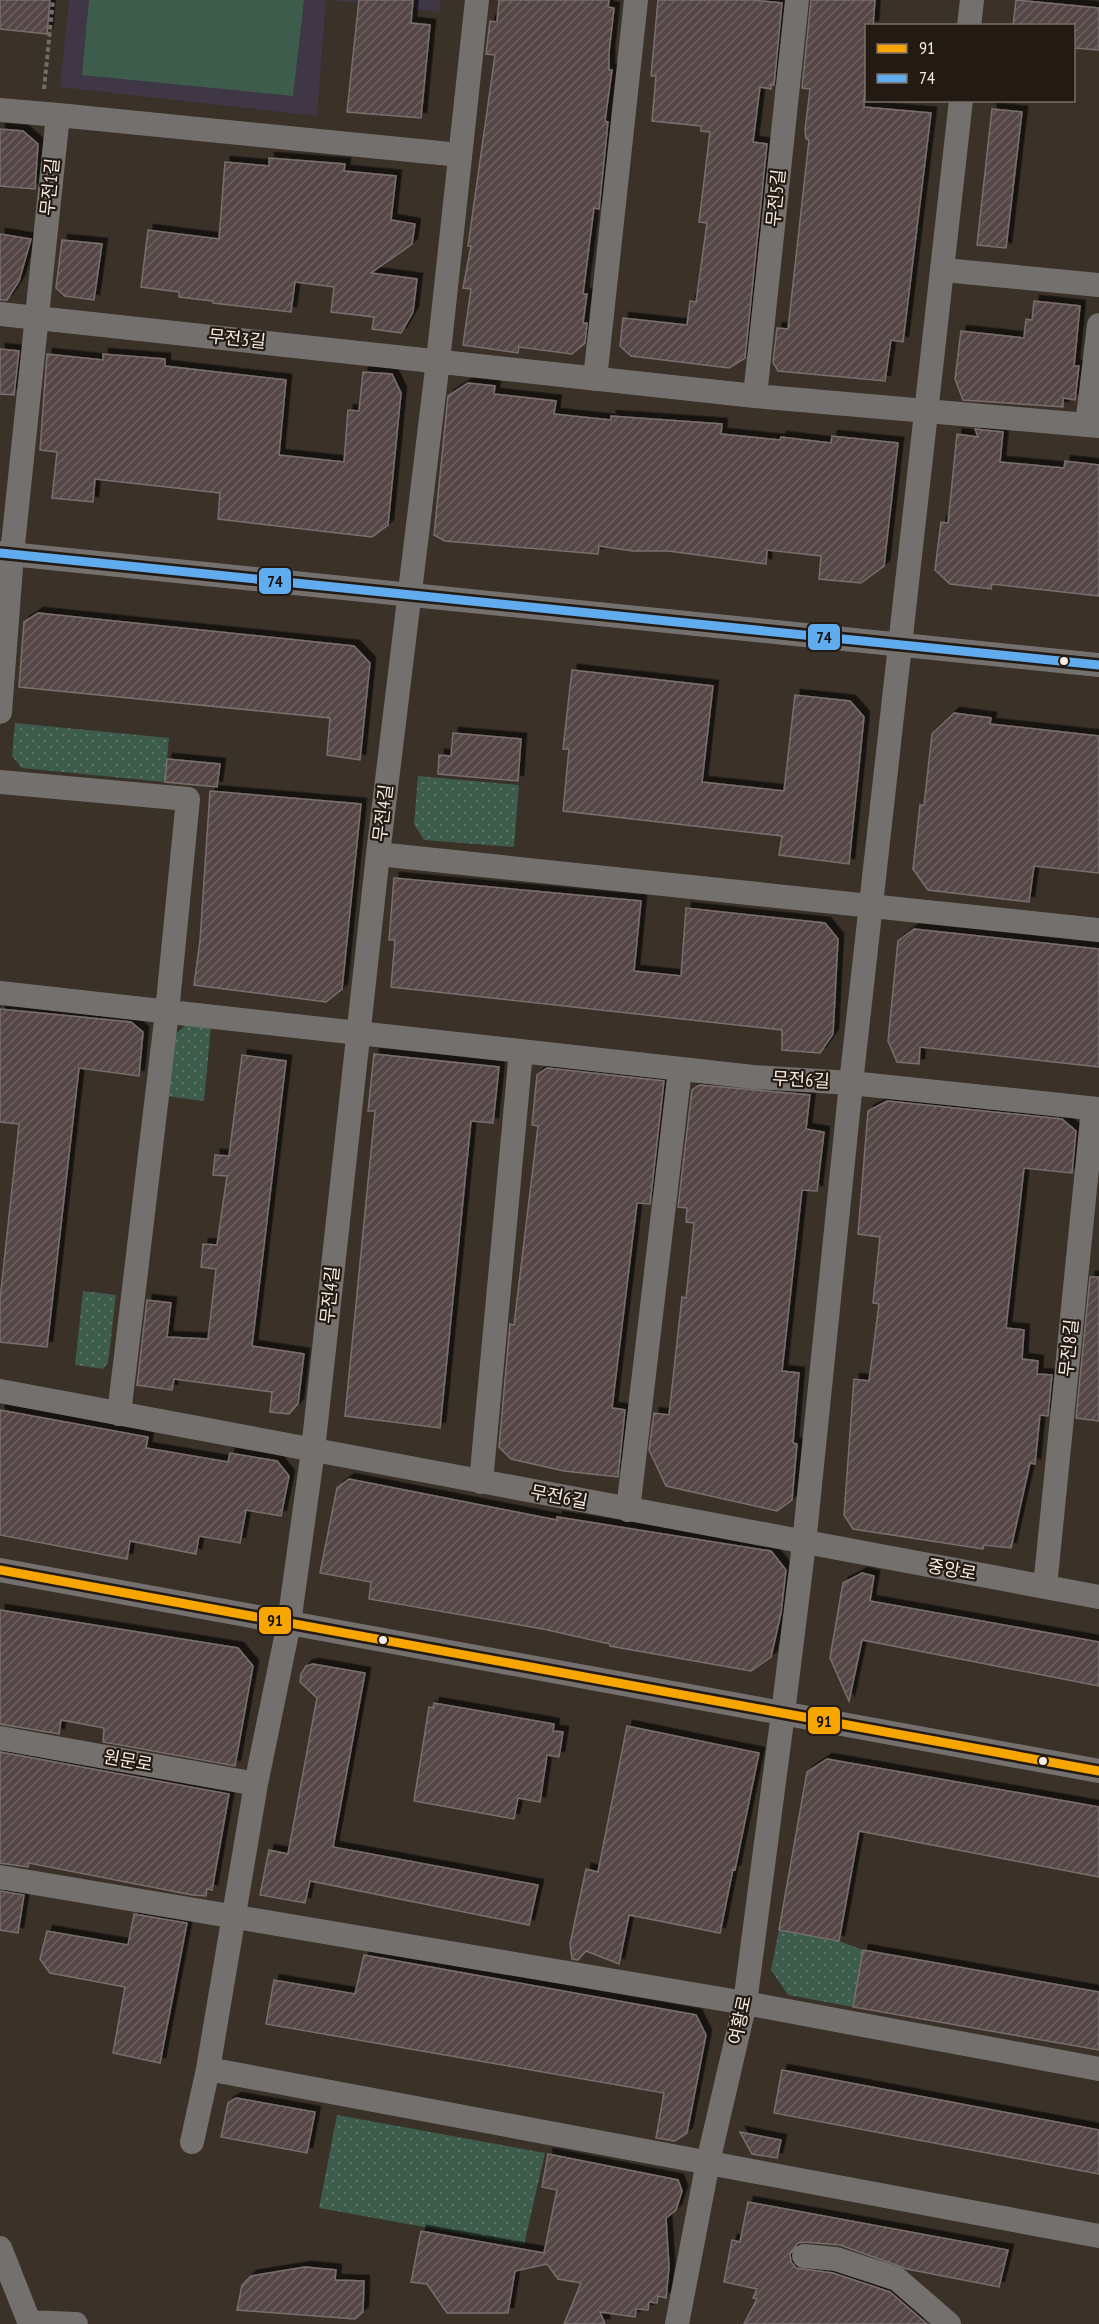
<svg xmlns="http://www.w3.org/2000/svg" width="1099" height="2324" font-family="'PT Sans Narrow','Noto Sans KR',sans-serif">
	<style>
		.education { fill: #3f3745 }
		.park { fill: url(#park-dots) }
		.pitch { fill: #3d5c4c }
		.building { fill: url(#building-hatch); stroke: #796f6d; stroke-width: 1.5; filter: url(#shadow) }
		.lines { fill: none; stroke-linecap: round; stroke-linejoin: round }
		.path { stroke: #736e6a; stroke-width: 4; stroke-dasharray: 4.5 3; stroke-linecap: butt }
		.minor { stroke: #74706d; stroke-width: 24 }
		.bus-1-casing { stroke: #221a13; stroke-width: 14 }
		.bus-2-casing { stroke: #221a13; stroke-width: 14 }
		.bus-1 { stroke: #f7a600; stroke-width: 9 }
		.bus-2 { stroke: #60acee; stroke-width: 9 }
		.bus-dot { fill: #f8ece2; stroke: #221a13; stroke-width: 2 }
		.labels { text-anchor: middle; stroke-width: 4.5; stroke-linejoin: round; paint-order: stroke }
		.street-label { font-size: 18px; fill: #f8ece2; stroke: #221a13 }
		.line-badge { stroke: #221a13; stroke-width: 2 }
		.pale-badge-label { font-size: 16px; text-anchor: middle; font-weight: bold; fill: #111 }
	</style>
	<defs>
		<pattern id="park-dots" width="8" height="8" patternUnits="userSpaceOnUse" patternTransform="scale(1.5)"><rect width="8" height="8" fill="#3d5c4c"/><path d="M2 2h.1M6 6h.1" fill="none" stroke="#5a7466" stroke-width="1.8" stroke-linecap="round"/></pattern>
		<pattern id="building-hatch" width="6" height="6" patternUnits="userSpaceOnUse" patternTransform="scale(1.5)"><rect width="6" height="6" fill="#564646"/><path d="M-1 1l2-2M0 6l6-6M5 7l2-2" fill="none" stroke="#6f6160"/></pattern>
		<filter id="shadow"><feDropShadow dx="5.5" dy="-5.5" stdDeviation="0" flood-color="#0009"/></filter>
	</defs>
	<rect width="100%" height="100%" fill="#3a3129"/>
	<path class="education" d="M69,0H326L317,116L60,87Z
		M329,0H441L439,12Z"/>
	<path class="park" d="M15,723L169,738L165,782L22,768L12,756Z
		M418,776L519,785L514,847L424,840L414,824Z
		M188,1023L211,1026L204,1101L166,1096L173,1036Z
		M83,1291L116,1295L108,1363L103,1369L75,1365Z
		M779,1930L839,1941L863,1950L853,2007L788,1995L771,1970Z
		M337,2115L545,2153L524,2245L319,2208Z"/>
	<path class="pitch" d="M89,0H304L293,96L82,75Z"/>
	<path class="building" d="M0,0H50L47,34L0,29Z
		M359,0H413L411,23L430,25L421,118L347,112Z
		M499,0H609L608,7L614,8L609,52V70H612L605,121L608,122L599,209L594,208L583,294H587L583,323H587L585,343L572,354L519,347L518,353L463,345L471,289L463,288L471,246H468L495,55L486,54L490,21L497,22Z
		M658,0H752L782,3L774,85H771V89L760,87L753,142L767,144L745,358L729,368L631,356L620,346L623,318L687,325L690,301L696,302L707,223L699,222L710,132L701,131V126L652,121L656,76H651Z
		M811,0H875L873,26H867L864,107L931,113L903,342L891,340L885,381L778,371L773,362L777,328L788,329L809,140L806,139L805,130L810,89L802,88Z
		M1016,0L1099,8V50L1074,48V26H1013Z
		M992,109L1022,112L1006,248L977,245Z
		M0,129L23,131L38,144L35,189L0,186Z
		M269,158L345,164L344,171L396,176L391,220L415,224L412,244L371,273L417,279L413,312L401,333L372,329L374,317L331,312L334,287L295,282L291,312L213,303V301L179,297V292L141,287L148,230L219,239L225,162L269,166Z
		M0,234L31,239L19,281L7,300H0Z
		M62,240L102,244L94,300L65,296L56,288Z
		M1034,301L1080,306L1074,366H1079L1075,400L1063,398V407L963,400L955,379L961,331L1024,338L1026,319L1032,320Z
		M0,349L19,351L14,395L0,394Z
		M47,354L103,360V354L165,359V366L286,380L279,455L344,462L348,410L359,411L363,372L392,374L401,393L388,525L372,537L218,519L220,493L95,479L93,502L52,498L57,452L40,450Z
		M468,383L495,386L494,394L556,401L554,414L611,420V416L722,424L721,434L780,440L781,437L831,443L832,436L898,443L884,566L861,583L819,579L821,556L767,550L766,564L668,551H633L599,546L598,554L445,541L434,535L448,396Z
		M975,429L1003,432L1000,462L1064,468L1065,461L1099,465V596L992,584L991,589L950,584L935,570L941,522L948,523L957,434L978,437Z
		M38,613L354,646L370,663L360,760L327,755L330,718L19,687L24,622Z
		M572,670L713,686L702,782L784,791L795,695L850,701L864,717L849,864L779,855L782,836L563,811L569,749H563Z
		M954,713L991,718L990,724L1099,736V873L1034,866L1029,902L928,890L913,869L920,805H924L932,734Z
		M453,733L521,739L518,781L438,774L439,755L451,756Z
		M167,759L220,764L217,787L165,782Z
		M210,791L361,804L342,989L326,1002L194,985L200,941Z
		M394,878L641,901L634,971L681,976L686,908L825,923L838,939L833,1034L820,1053L782,1050V1030L391,987L395,940H389Z
		M914,929L1099,949V1067L920,1047L919,1064L897,1062L888,1041L898,941Z
		M0,1009L131,1022L143,1032L139,1076L79,1068L47,1347L0,1342V1300L19,1124L0,1122Z
		M374,1054L499,1067L493,1123L471,1121L440,1428L345,1416L375,1111H368Z
		M242,1055L286,1061L252,1346L304,1354L298,1404L289,1414L270,1412L272,1392L174,1379L172,1390L137,1385L147,1300L171,1303L167,1337L208,1339L216,1269L201,1267L203,1244L217,1245L227,1176L213,1175L215,1155L229,1156Z
		M547,1068L664,1081L650,1204L637,1203L612,1408L625,1410L618,1477L564,1471L511,1459L499,1447L510,1324L514,1325L538,1126L532,1125L537,1075Z
		M699,1085L810,1095L806,1129L824,1132L817,1191L802,1190L782,1371L799,1373L793,1443L797,1444L792,1500L777,1511L666,1486L649,1450L654,1413L669,1415L682,1297L686,1298L694,1223L686,1222L687,1208L678,1207L692,1090Z
		M887,1101L1062,1119L1076,1131L1072,1173L1024,1168L1006,1328L1024,1330L1022,1359L1038,1361L1037,1374L1052,1375L1048,1416L1040,1415L1035,1464L1030,1463L1011,1548L984,1545L983,1549L853,1529L844,1515L854,1379L869,1381L879,1304L873,1303L880,1237L858,1234L868,1111Z
		M1090,1277H1099V1421L1076,1418Z
		M0,1410L148,1437L146,1448L228,1462L230,1453L277,1461L289,1476L281,1516L246,1510L240,1543L199,1536L196,1554L130,1541L127,1559L0,1535Z
		M349,1479L557,1520V1517L771,1551L786,1570L781,1613L771,1657L751,1671L610,1646V1644L543,1629L369,1599L371,1582L320,1573L337,1488Z
		M862,1573L874,1576L870,1601L1099,1642V1686L862,1640L849,1701L830,1658L843,1583Z
		M0,1610L238,1648L253,1666L235,1766L103,1742L104,1728L61,1720L59,1734L0,1724Z
		M313,1664L365,1673L333,1847L538,1885L529,1925L310,1881L305,1903L260,1895L269,1850L288,1854L317,1698L300,1682L301,1674L306,1666Z
		M434,1703L554,1724L553,1731L563,1732L559,1757L547,1755L540,1802L518,1798L514,1819L414,1801L429,1707L433,1708Z
		M627,1726L759,1753L735,1870L733,1869L720,1933L629,1915L619,1964L586,1951L578,1960L572,1959L570,1944L586,1869L598,1872Z
		M0,1752L229,1794L212,1890L207,1889L206,1896L192,1895L29,1863L28,1867L0,1863Z
		M827,1759L1099,1807V1877L859,1831L839,1941L779,1930L807,1772Z
		M0,1891L24,1895L18,1933L0,1930Z
		M134,1914L187,1923L160,2063L113,2053L125,1987L50,1973L40,1959L47,1931L128,1945Z
		M863,1950L1099,1992V2050L853,2007Z
		M364,1955L696,2015L706,2035L687,2133L675,2141L656,2138L664,2093L266,2024L274,1980L355,1994Z
		M782,2070L1099,2130V2174L774,2113Z
		M236,2098L315,2112L307,2153L221,2137L228,2103Z
		M740,2132L781,2140L777,2158L752,2154Z
		M548,2154L678,2180L682,2191L676,2210L666,2218L669,2267L666,2298L658,2296L657,2303L649,2302L648,2310L636,2309L635,2317L600,2312L605,2324H564L581,2283L558,2279L547,2264L515,2271L508,2313H447L427,2284L411,2282L421,2231L544,2253L557,2190L542,2187Z
		M748,2202L1008,2250L999,2287L907,2269L840,2245L805,2242L798,2243L790,2254L791,2262L796,2268L833,2273L890,2292L927,2324H744L757,2299L753,2298L757,2289L724,2282L732,2240L740,2242Z
		M305,2267L336,2270L335,2280L364,2281L363,2312L355,2319L237,2310L242,2285L251,2276Z"/>
	<g class="lines">
		<path class="path" d="M44,89L53,0"/>
		<path class="minor" d="M969,26L972,0
			M0,110L58,115L12,554L0,712
			M58,115L460,155
			M944,270L1099,285
			M0,314L755,396L1099,426
			M595,379L636,0
			M755,396L797,0
			M1087,425L1099,325
			M0,553L1099,665
			M0,782L188,799L167,1012L119,1414
			M378,854L1099,930
			M0,993L753,1077L851,1083L1099,1109
			M0,1391L1099,1597
			M481,1482L521,1051
			M628,1510L680,1069
			M0,1570L1099,1771
			M1045,1587L1093,1109
			M0,1738L256,1784
			M0,1877L745,2003L1099,2069
			M208,2069L1099,2236
			M192,2142L208,2069L256,1784L289,1623L313,1450L378,854L438,361L477,0
			M0,2248L30,2324
			M804,2256L836,2259L897,2279L949,2324
			M29,2322L76,2324
			M677,2324L708,2162L745,2003L783,1713L804,1544L851,1083L961,100"/>
		<g class="bus-1-casing">
			<path id="bus-1" d="M0,1570L1099,1771"/>
		</g>
		<g class="bus-2-casing">
			<path id="bus-2" d="M0,553L1099,665"/>
		</g>
		<use href="#bus-1" class="bus-1"/>
		<use href="#bus-2" class="bus-2"/>
	</g>
	<g class="bus-dot">
		<circle cx="1064" cy="661" r="5"/>
		<circle cx="383" cy="1640" r="5"/>
		<circle cx="1043" cy="1761" r="5"/>
	</g>
	<g class="labels">
		<g class="street-label">
			<text transform="translate(50 187) rotate(-84)" y="6">무전1길</text>
			<text transform="translate(776 198) rotate(-84)" y="6">무전5길</text>
			<text transform="translate(237 339) rotate(6)" y="6">무전3길</text>
			<text transform="translate(383 813) rotate(-83)" y="6">무전4길</text>
			<text transform="translate(801 1080) rotate(3)" y="6">무전6길</text>
			<text transform="translate(330 1295) rotate(-84)" y="6">무전4길</text>
			<text transform="translate(1069 1348) rotate(-84)" y="6">무전8길</text>
			<text transform="translate(559 1497) rotate(11)" y="6">무전6길</text>
			<text transform="translate(952 1570) rotate(10)" y="6">중앙로</text>
			<text transform="translate(128 1761) rotate(10)" y="6">원문로</text>
			<text transform="translate(740 2020) rotate(-78)" y="6">여황로</text>
		</g>
	</g>
	<g class="line-badge">
		<rect x="258" y="567" width="34" height="28" rx="6" fill="#60acee"/>
		<rect x="807" y="623" width="34" height="28" rx="6" fill="#60acee"/>
		<rect x="258" y="1606" width="34" height="29" rx="6" fill="#f7a600"/>
		<rect x="807" y="1706" width="34" height="29" rx="6" fill="#f7a600"/>
	</g>
	<g class="pale-badge-label">
		<text x="275" y="587">74</text>
		<text x="824" y="643">74</text>
		<text x="275" y="1626">91</text>
		<text x="824" y="1727">91</text>
	</g>
	<rect x="865" y="24" width="210" height="78" fill="#221a13" stroke="#786e66" stroke-width="1.5"/>
	<rect x="877" y="44" width="30" height="9" fill="#f7a600" stroke="#786e66" stroke-width="1.5"/>
	<text x="919" y="54" font-size="18" fill="#f8ece2">91</text>
	<rect x="877" y="74" width="30" height="9" fill="#60acee" stroke="#786e66" stroke-width="1.5"/>
	<text x="919" y="84" font-size="18" fill="#f8ece2">74</text>
</svg>
